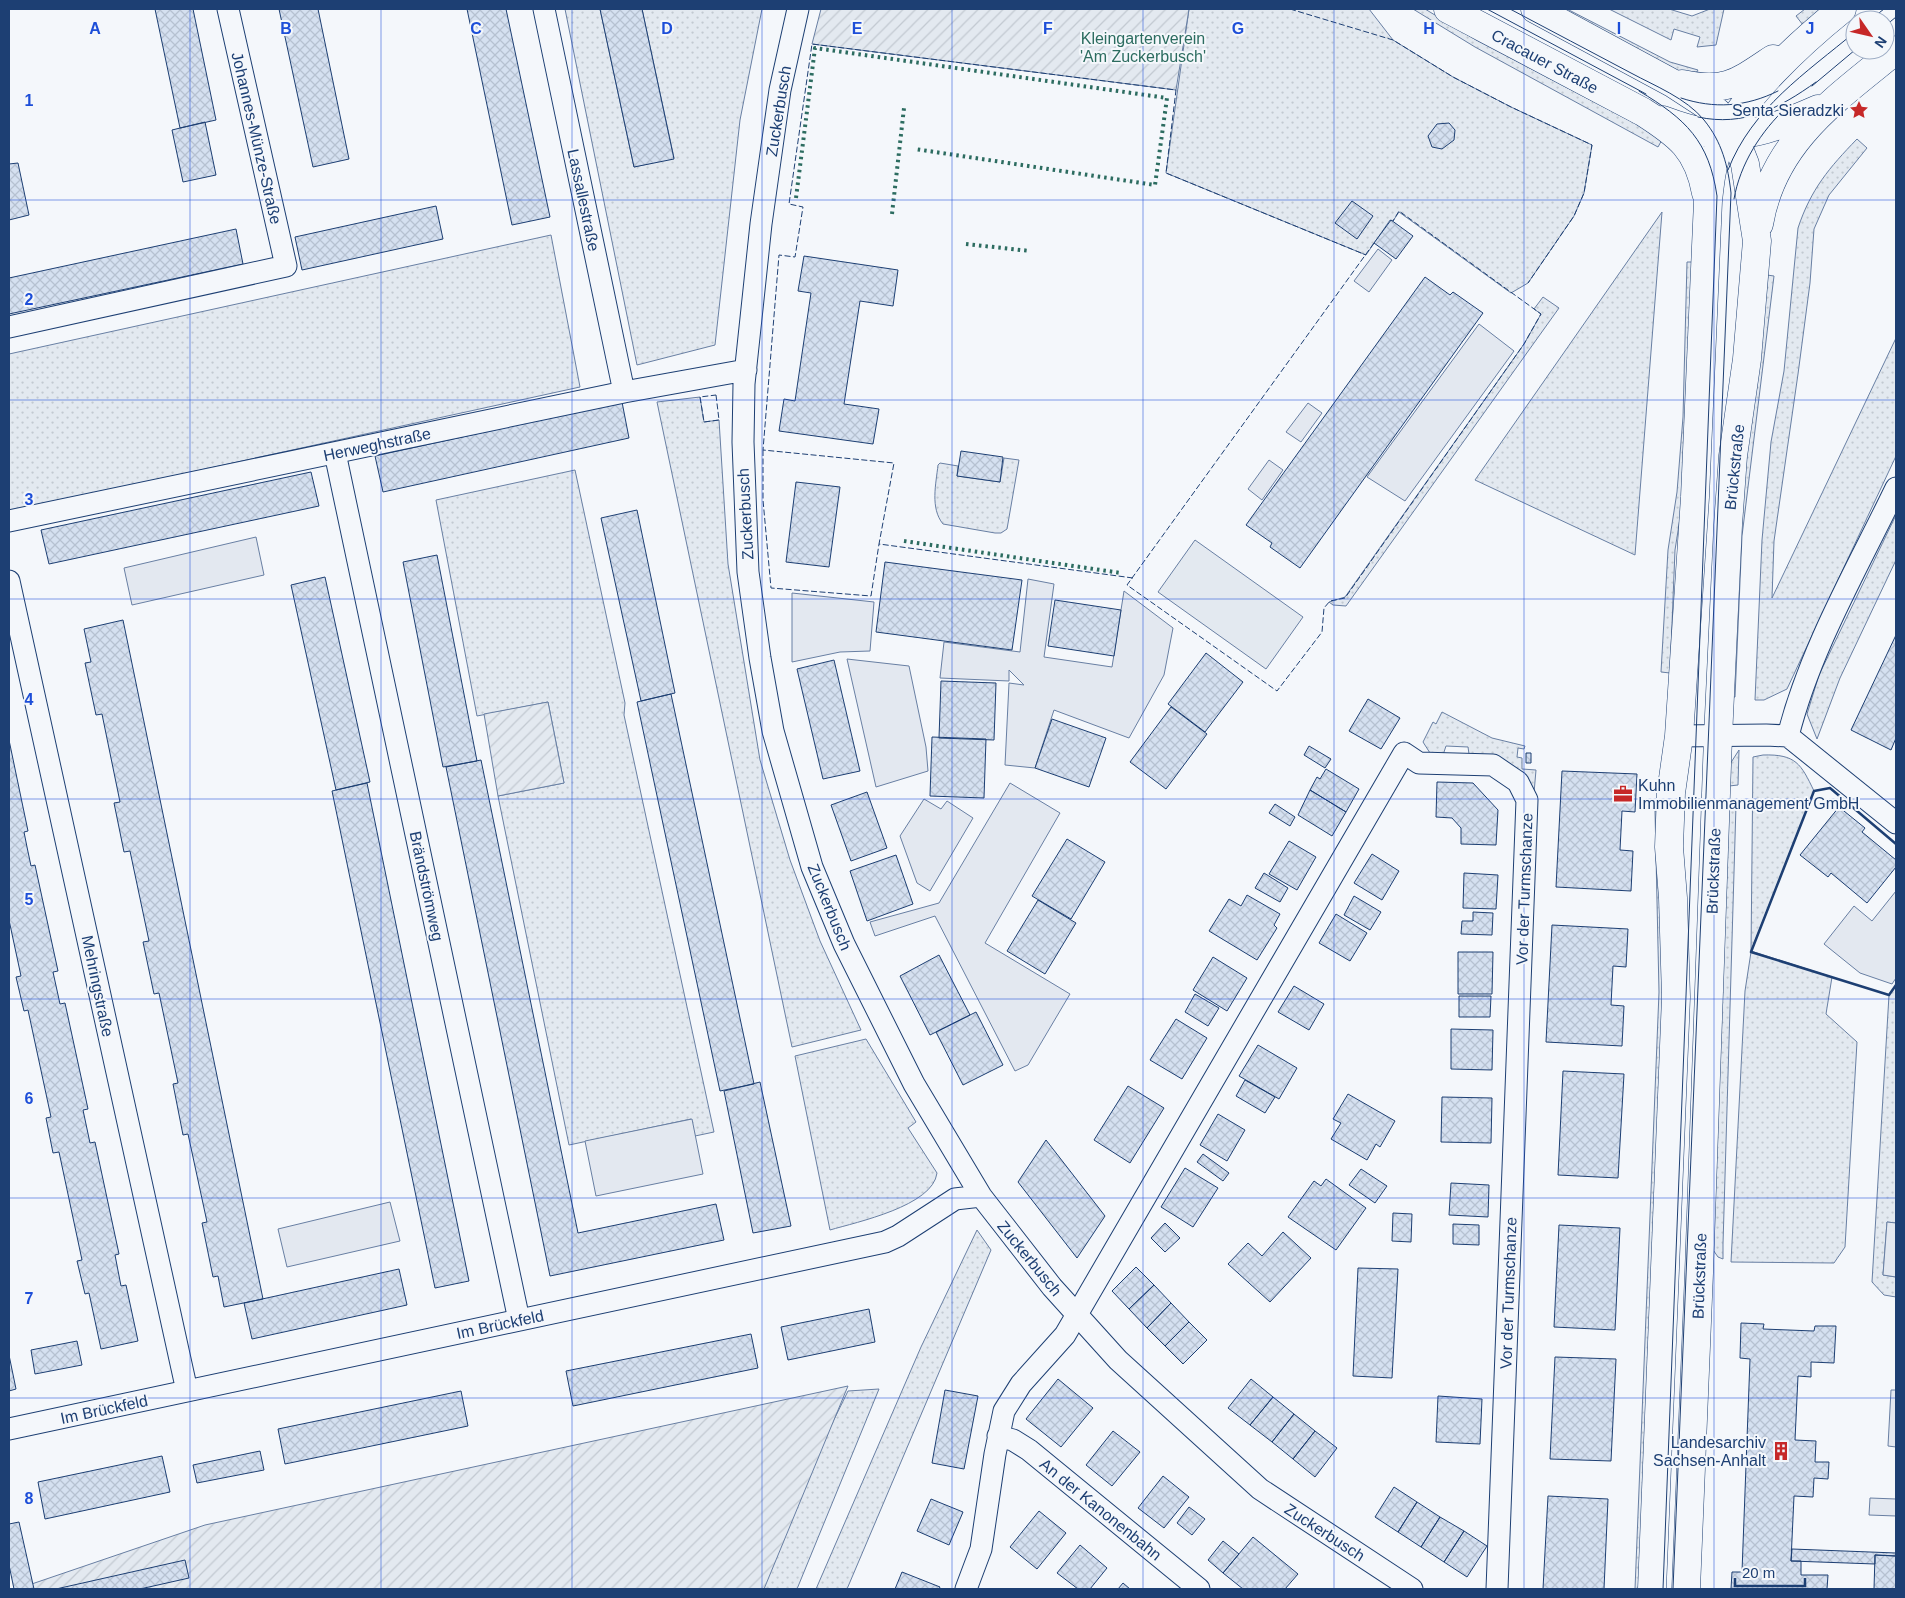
<svg xmlns="http://www.w3.org/2000/svg" width="1905" height="1598" font-family="Helvetica,sans-serif">
	<style>
		.grass { fill: url(#grass-dots); stroke: #687fa3 }
		.garden { fill: url(#garden-furrows); stroke: #687fa3 }
		.pitch { fill: #e3e9f0; stroke: #687fa3 }
		.parking { fill: #e3e8f0; stroke: #687fa3 }
		.building { fill: url(#building-cross-hatch); stroke: #1d3f73 }
		.lines { fill: none; stroke-linecap: round; stroke-linejoin: round }
		.street-casing { stroke: #1d3f73; stroke-width: 23 }
		.secondary-casing { stroke: #1d3f73; stroke-width: 29 }
		.street { stroke: #f4f7fb; stroke-width: 21 }
		.secondary { stroke: #f4f7fb; stroke-width: 28 }
		.tram { stroke: #1d3f73; stroke-width: 1 }
		.hedge { stroke: #2c6c60; stroke-width: 4; stroke-dasharray: 2.5 4; stroke-linecap: butt }
		.fence { stroke: #1d3f73; stroke-width: 1; stroke-dasharray: 6 2.5; stroke-linecap: butt }
		.wall { stroke: #1d3f73; stroke-width: 2.5 }
		.grid { fill: none; stroke: #1d4ed8; stroke-width: 1; stroke-opacity: 0.55 }
		.labels { text-anchor: middle; stroke-width: 4; stroke-linejoin: round; paint-order: stroke }
		.park-label { font-size: 16px; fill: #2c6c60; stroke: #f4f7fb }
		.street-label { font-size: 16px; fill: #1d3f73; stroke: #f4f7fb }
		.poi-label { font-size: 16px; fill: #1d3f73; stroke: #f4f7fb; text-anchor: end }
		.grid-label { font-size: 16px; text-anchor: middle; font-weight: bold; fill: #1d4ed8; stroke: #f4f7fb; stroke-width: 4; stroke-linejoin: round; paint-order: stroke }
	</style>
	<defs>
		<pattern id="grass-dots" width="8" height="8" patternUnits="userSpaceOnUse" patternTransform="scale(1.25)"><rect width="8" height="8" fill="#e3e9f0"/><path d="M2 2h.1M6 6h.1" fill="none" stroke="#c2c9d1" stroke-width="1.8" stroke-linecap="round"/></pattern>
		<pattern id="garden-furrows" width="10" height="10" patternUnits="userSpaceOnUse" patternTransform="scale(1.25)"><rect width="10" height="10" fill="#e3e9f0"/><path d="M-1 1l2-2M0 10L10 0M9 11l2-2" fill="none" stroke="#c2c9d1"/></pattern>
		<pattern id="building-cross-hatch" width="8" height="8" patternUnits="userSpaceOnUse" patternTransform="scale(1.25)"><rect width="8" height="8" fill="#d5e0f0"/><path d="M0 0l8 8M0 8l8-8" fill="none" stroke="#b6c1d1"/></pattern>
	</defs>
	<rect width="100%" height="100%" fill="#f4f7fb"/>
	<path class="grass" d="M565,9H600L634,167L674,158L642,9H762L740,120L715,345L637,365Z
		M1189,9H1369L1393,40L1453,77L1511,107L1592,145L1584,193L1574,216L1528,283L1511,293L1399,212L1393,221L1390,220L1366,255L1166,173Z
		M1413,9H1425L1476,40L1663,138L1658,147L1475,47Z
		M1548,9H1567L1670,62L1698,70L1693,78Z
		M1609,9H1669L1692,16L1710,9H1724L1716,45L1697,47L1700,37L1674,29L1671,40Z
		M1805,9H1822L1803,25L1796,16Z
		M1857,139L1867,148L1829,195L1814,229L1810,283L1798,374L1774,541L1772,598L1896,338V456L1787,689L1764,700H1755L1762,540L1771,442L1784,371L1798,228C1811,189 1829,168 1857,139Z
		M1662,212L1635,555L1475,480Z
		M551,235L580,387L9,512V354Z
		M1687,262H1697L1684,493L1675,550L1670,673L1661,672L1668,550L1677,492L1683,417Z
		M1767,275L1774,276L1742,536L1735,697H1728L1734,536Z
		M1543,297L1559,308L1346,606L1333,605L1329,602L1345,597L1524,344L1541,314L1534,309Z
		M700,397L704,422L719,420L728,564L760,760L790,860L820,941L861,1030L792,1047L657,402Z
		M1004,458L1019,460L1007,529L1001,533H995L943,524C930,508 936,484 938,465L940,463L958,466L957,476L1000,482Z
		M575,470L625,703L624,715L714,1132L695,1136L691,1119L569,1145L498,796L564,783L548,702L477,716L436,500Z
		M1896,515V560L1840,678L1817,739L1807,714L1819,675Z
		M1442,712L1492,738L1525,746L1524,749L1518,748L1517,757L1522,758V769L1536,770L1534,793L1469,754L1468,747L1446,746L1443,755L1430,753L1423,742L1433,722L1436,724Z
		M1739,750L1738,785L1729,786L1730,764Z
		M1763,755C1796,754 1801,764 1814,791L1751,951L1832,977L1826,1014L1857,1042L1845,1247L1834,1263L1731,1262L1745,991L1751,952L1753,757Z
		M1736,805L1723,1244V1259L1718,1257L1709,1244L1728,806Z
		M1655,811H1663L1666,946L1644,1589H1635L1659,992Z
		M1896,985V1223L1887,1222L1883,1275L1896,1277V1297L1884,1295L1872,1282L1889,995Z
		M866,1039L916,1122L908,1128L937,1173C933,1206 857,1222 830,1230L795,1056Z
		M977,1230L991,1250L847,1589H816L921,1347Z
		M879,1389L797,1589H751L848,1391Z"/>
	<path class="garden" d="M821,9H1189L1176,90L812,44Z
		M548,702L564,783L498,796L484,714Z
		M848,1386L764,1589H17L205,1525Z"/>
	<path class="pitch" d="M1195,540L1303,617L1266,669L1158,592Z"/>
	<path class="parking" d="M1378,249L1392,260L1369,292L1354,281Z
		M1479,324L1514,351L1405,501L1367,477Z
		M1308,403L1322,413L1301,442L1286,432Z
		M1269,460L1283,470L1262,500L1248,489Z
		M256,537L264,575L132,605L124,568Z
		M1028,579L1054,584L1044,657L1112,667L1124,591L1173,628L1164,675L1129,738L1054,710L1035,768L1005,765L1009,683L1024,685L1009,670V681L940,678L944,642L1020,652Z
		M792,593L874,602L870,651L840,652L792,662Z
		M847,659L909,666L926,747L928,771L876,787Z
		M1010,783L1060,813L985,943L1070,994L1028,1065L1015,1071L935,916L875,936L870,922L939,903Z
		M924,799L941,809L947,801L973,818L930,891L917,883L900,836Z
		M1896,891V978L1892,984L1860,973L1824,944L1854,906L1872,921Z
		M692,1119L703,1174L596,1196L585,1141Z
		M390,1202L400,1241L287,1267L278,1229Z
		M1887,1222L1896,1223V1277L1883,1275Z
		M1891,1390H1896V1447L1888,1446Z
		M1870,1498L1896,1499V1516L1869,1515Z"/>
	<path class="building" d="M155,9H193L216,120L180,128Z
		M279,9H318L349,159L313,167Z
		M467,9H506L550,217L512,225Z
		M600,9H642L674,159L634,167Z
		M205,122L216,175L183,182L172,130Z
		M1449,123L1455,130L1454,140L1442,149L1432,147L1428,136L1437,124Z
		M18,163L29,215L9,220V164Z
		M1352,201L1373,216L1357,239L1335,223Z
		M436,206L443,239L302,270L295,237Z
		M1391,220L1413,236L1396,259L1374,243Z
		M236,229L243,264L9,314V278Z
		M804,256L898,270L893,306L860,301L844,404L879,409L873,444L779,431L784,399L795,401L811,293L798,291Z
		M1425,277L1450,295L1453,292L1483,313L1300,568L1270,547L1272,543L1246,525Z
		M622,402L629,438L383,492L375,456Z
		M961,451L1003,457L1000,482L957,476Z
		M311,472L319,506L49,564L41,530Z
		M796,482L840,487L829,567L786,562Z
		M637,510L675,693L641,701L601,518Z
		M437,555L477,761L443,767L403,562Z
		M885,562L1022,580L1012,650L876,632Z
		M325,577L370,782L336,790L291,585Z
		M1055,600L1121,610L1114,656L1048,646Z
		M123,620L263,1299L224,1307L218,1276L213,1277L202,1223L207,1222L188,1134L183,1135L173,1084L178,1083L159,993L154,994L143,942L149,941L130,851L124,852L114,803L120,802L103,719L102,714L96,715L85,663L91,662L84,629Z
		M1896,635V738L1891,750L1851,730Z
		M1206,653L1243,682L1205,732L1168,704Z
		M834,660L860,771L823,779L797,669Z
		M941,681L996,683L994,740L939,738Z
		M671,694L754,1084L720,1091L637,702Z
		M1368,699L1400,718L1381,749L1349,731Z
		M1171,707L1207,734L1166,789L1130,762Z
		M1052,719L1106,738L1089,787L1035,768Z
		M932,737L986,739L984,798L930,796Z
		M9,740L28,831L24,832L27,847L31,866L35,865L58,971L53,972L60,1004L65,1003L88,1109L83,1110L90,1143L95,1142L119,1254L115,1255L121,1286L126,1285L138,1341L101,1349L89,1293L85,1294L77,1261L82,1260L59,1152L53,1153L46,1118L51,1117L28,1010L24,1011L16,977L21,976L9,920Z
		M1309,746L1331,759L1325,768L1304,755Z
		M1526,753H1531V763H1526Z
		M481,760L578,1233L716,1204L724,1240L550,1276L446,767Z
		M1326,769L1359,789L1346,812L1310,790L1317,777L1320,779Z
		M1562,771L1637,774L1635,812L1622,811L1620,850L1633,851L1631,891L1556,887Z
		M1437,782L1473,783L1498,810L1496,845L1461,844V828L1452,818L1436,817Z
		M367,783L469,1281L435,1288L332,791Z
		M1310,790L1346,812L1332,836L1298,815Z
		M867,792L887,848L851,861L831,805Z
		M1275,804L1295,817L1290,826L1269,813Z
		M1839,807L1865,828L1862,832L1896,860V867L1867,903L1831,873L1828,877L1800,855Z
		M1067,839L1105,862L1071,919L1032,896Z
		M1289,841L1316,857L1297,890L1269,874Z
		M1372,854L1399,871L1382,900L1354,883Z
		M896,855L913,904L867,921L850,871Z
		M1264,873L1288,888L1280,902L1255,888Z
		M1464,873L1498,875L1496,909L1463,908Z
		M1247,895L1280,914L1274,925L1277,928L1257,960L1209,931L1229,899L1241,906Z
		M1354,896L1381,912L1370,930L1344,915Z
		M1038,900L1076,923L1045,974L1007,951Z
		M1473,912L1493,913L1492,935L1461,934L1462,921H1473Z
		M1336,914L1367,933L1350,961L1319,943Z
		M1552,925L1628,929L1626,967L1613,966L1611,1005L1624,1006L1622,1046L1546,1042Z
		M1458,952H1493L1492,994H1458Z
		M939,955L970,1015L930,1035L900,976Z
		M1213,957L1247,978L1227,1011L1193,990Z
		M1294,986L1324,1004L1309,1030L1278,1012Z
		M1195,994L1219,1008L1208,1026L1185,1012Z
		M1459,996H1491L1490,1017H1459Z
		M976,1012L1003,1065L963,1085L936,1032Z
		M1176,1019L1207,1038L1182,1079L1150,1060Z
		M1451,1029L1493,1030L1492,1070L1451,1069Z
		M1258,1045L1297,1068L1279,1099L1239,1076Z
		M1563,1071L1624,1074L1618,1178L1558,1175Z
		M1245,1080L1275,1097L1265,1113L1236,1096Z
		M760,1082L791,1226L753,1233L724,1091Z
		M1128,1086L1164,1108L1130,1163L1094,1140Z
		M1348,1094L1395,1121L1380,1147L1376,1144L1367,1160L1331,1139L1341,1123L1333,1119Z
		M1442,1097L1492,1098L1491,1143L1441,1142Z
		M1218,1114L1245,1130L1227,1161L1200,1145Z
		M1046,1140L1105,1216L1077,1258L1018,1182Z
		M1203,1154L1229,1173L1223,1181L1197,1162Z
		M1185,1168L1218,1188L1193,1227L1161,1207Z
		M1361,1169L1387,1186L1375,1203L1349,1185Z
		M1326,1179L1366,1208L1336,1250L1288,1217L1314,1181L1321,1186Z
		M1451,1183L1489,1185L1488,1217L1449,1215Z
		M1393,1213L1412,1214L1411,1242L1392,1241Z
		M1165,1223L1180,1238L1165,1252L1151,1238Z
		M1453,1224L1479,1225V1245L1453,1244Z
		M1559,1225L1620,1228L1615,1330L1554,1327Z
		M1283,1232L1311,1258L1270,1302L1228,1264L1248,1243L1262,1256Z
		M1136,1267L1154,1285L1129,1309L1112,1291Z
		M1358,1268L1398,1269L1392,1378L1353,1376Z
		M399,1269L407,1305L252,1339L244,1303Z
		M1154,1285L1171,1303L1147,1328L1129,1309Z
		M1171,1303L1189,1322L1165,1346L1147,1328Z
		M869,1309L875,1342L788,1360L781,1327Z
		M1189,1322L1207,1340L1183,1364L1165,1346Z
		M1741,1323L1764,1324L1763,1329L1814,1331L1815,1326H1836L1834,1363L1811,1362V1377L1798,1376L1795,1440L1816,1441L1815,1462H1829L1828,1479L1814,1478L1813,1497L1794,1496L1791,1561H1801V1575H1828L1827,1589H1731L1732,1572H1742L1750,1359L1740,1358Z
		M751,1334L758,1368L573,1406L566,1371Z
		M77,1341L82,1365L35,1374L31,1350Z
		M9,1355L16,1389L9,1391Z
		M1555,1357L1616,1359L1611,1461L1550,1459Z
		M1058,1379L1093,1408L1061,1447L1026,1419Z
		M1251,1379L1273,1397L1250,1425L1228,1408Z
		M945,1390L978,1396L964,1469L932,1463Z
		M461,1391L468,1426L285,1464L278,1429Z
		M1438,1396L1482,1399L1480,1444L1436,1442Z
		M1273,1397L1294,1414L1272,1442L1250,1425Z
		M1294,1414L1315,1431L1293,1459L1272,1442Z
		M1113,1431L1140,1452L1112,1486L1086,1465Z
		M1315,1431L1337,1448L1315,1477L1293,1459Z
		M260,1451L264,1470L197,1483L193,1465Z
		M162,1456L170,1492L45,1519L38,1482Z
		M1163,1476L1189,1497L1164,1528L1138,1508Z
		M1394,1487L1417,1502L1398,1532L1375,1517Z
		M1548,1496L1608,1499L1604,1589H1543Z
		M931,1499L963,1512L949,1545L917,1531Z
		M1417,1502L1440,1517L1421,1547L1398,1532Z
		M1189,1507L1205,1519L1192,1535L1177,1523Z
		M1039,1511L1066,1533L1037,1569L1010,1547Z
		M1440,1517L1464,1531L1444,1562L1421,1547Z
		M19,1522L34,1589H14L9,1565V1524Z
		M1464,1531L1487,1546L1467,1577L1444,1562Z
		M1253,1537L1298,1574L1285,1589H1243L1223,1573Z
		M1223,1541L1239,1554L1223,1573L1208,1560Z
		M1080,1545L1107,1568L1090,1589H1078L1057,1573Z
		M1792,1549L1896,1553V1556L1875,1555V1564L1791,1561Z
		M1875,1555L1896,1556V1589H1874Z
		M185,1560L189,1578L140,1589H56Z
		M902,1572L940,1587L939,1589H895Z
		M1123,1583L1130,1589H1118Z"/>
	<g class="lines">
		<g class="street-casing">
			<path id="street" d="M544,9L624,392
				M798,9L780,90L761,224L744,384L743,442L748,572L760,658L773,731L812,867L844,944L914,1084L981,1196L1052,1287L1118,1360L1260,1489L1412,1589
				M9,327L286,266L228,9
				M335,453L519,1320
				M9,521L624,392L746,370
				M9,581L187,1391
				M1679,736L1766,735L1788,736L1896,823
				M1788,736C1810,649 1857,569 1896,488
				M9,1429L885,1242L898,1236L955,1199L981,1196
				M998,1436L1013,1440L1029,1450L1199,1589
				M966,1589L981,1549L995,1454L1004,1411L1021,1384L1065,1335L1404,753L1419,763L1493,765L1518,782L1527,800L1497,1589"/>
		</g>
		<g class="secondary-casing">
			<path id="secondary" d="M1448,9L1643,112C1679,135 1698,149 1706,193
				M1535,9L1674,84L1717,112L1734,136L1745,164L1757,241L1747,359L1733,456L1728,525L1718,737L1699,1273L1686,1589
				M1682,84C1726,93 1737,83 1773,59
				M1663,120C1730,145 1756,136 1818,109
				M1759,224C1773,141 1835,100 1896,50
				M1652,1589L1676,997L1673,898L1669,847L1671,793L1679,736L1695,497L1708,201C1710,182 1712,163 1720,145C1742,96 1800,43 1842,9"/>
		</g>
		<use href="#street" class="street"/>
		<use href="#secondary" class="secondary"/>
		<path class="tram" d="M1487,9L1646,94
			M1510,9C1550,30 1591,52 1631,73C1655,86 1686,98 1704,120C1722,142 1728,166 1731,193L1673,1589
			M1870,20L1884,9
			M1885,26L1896,17
			M1812,86L1855,50
			M1639,91C1686,119 1709,141 1717,196L1663,1589
			M1681,98C1714,109 1746,107 1778,91
			M1698,117C1744,127 1780,108 1816,82
			M1728,170C1752,108 1806,73 1855,32
			M1734,199C1740,164 1761,131 1787,107"/>
		<path class="hedge" d="M796,198L815,48L1167,98L1155,185L915,149
			M892,214L904,108
			M966,244L1030,251
			M904,541L1121,573"/>
		<path class="fence" d="M1290,9L1393,40L1453,77L1511,107L1592,145L1584,193L1574,216L1528,283
			M1374,243L1127,585L1277,691L1322,632L1324,608L1330,601L1345,598L1524,344L1541,314L1399,211L1393,221
			M716,395L719,420L704,422L700,397Z
			M763,450V500L771,588L871,596L879,544
			M1133,578L879,544L894,463L763,450L779,255L795,257L803,207L789,204L812,44L1176,90L1166,173L1366,255"/>
		<path class="wall" d="M1896,844L1830,788L1814,791L1751,952L1889,995L1896,985"/>
	</g>
	<path class="grid" d="M190,9V1589M381,9V1589M572,9V1589M762,9V1589M952,9V1589M1143,9V1589M1334,9V1589M1524,9V1589M1714,9V1589M9,200H1896M9,400H1896M9,599H1896M9,799H1896M9,999H1896M9,1198H1896M9,1398H1896"/>
	<defs>
		<g id="sight-bare" transform="scale(1.5)"><path d="M0-6L1.8-2.2L6-1.7L2.9 1.2L3.7 5.4L0 3.3L-3.7 5.4L-2.9 1.2L-6-1.7L-1.8-2.2Z" fill="#c62828" stroke="#f4f7fb" stroke-width="2.5" paint-order="stroke"/></g>
		<g id="office-bare" transform="scale(1.5)"><path d="M-6-3h4V-5.5h4V-3h4V5H-6ZM-1-4.5V-3h2v-1.5ZM-6 0V1H6V0Z" fill="#c62828" stroke="#f4f7fb" stroke-width="2.5" paint-order="stroke"/></g>
		<g id="building-bare" transform="scale(1.5)"><path d="M-4-6H4V6H1V3H-1V6H-4ZM-2.5-4.3h1.7v1.8h-1.7ZM.8-4.3h1.7v1.8H.8ZM-2.5-1h1.7V.8h-1.7ZM.8-1h1.7V.8H.8Z" fill="#c62828" stroke="#f4f7fb" stroke-width="2.5" paint-order="stroke"/></g>
	</defs>
	<g fill-rule="evenodd">
		<use href="#sight-bare" x="1859" y="110"/>
		<use href="#office-bare" x="1623" y="794"/>
		<use href="#building-bare" x="1781" y="1451"/>
	</g>
	<g class="labels">
		<g class="park-label">
			<text x="1143" y="44">Kleingartenverein<tspan x="1143" dy="18">'Am Zuckerbusch'</tspan></text>
		</g>
		<g class="street-label">
			<text transform="translate(1545 61) rotate(28)" y="6">Cracauer Straße</text>
			<text transform="translate(778 111) rotate(-81)" y="6">Zuckerbusch</text>
			<text transform="translate(257 138) rotate(77)" y="6">Johannes-Münze-Straße</text>
			<text transform="translate(584 200) rotate(78)" y="6">Lassallestraße</text>
			<text transform="translate(377 444) rotate(-12)" y="6">Herweghstraße</text>
			<text transform="translate(1734 467) rotate(-84)" y="6">Brückstraße</text>
			<text transform="translate(745 514) rotate(-93)" y="6">Zuckerbusch</text>
			<text transform="translate(1713 871) rotate(-88)" y="6">Brückstraße</text>
			<text transform="translate(427 886) rotate(78)" y="6">Brändströmweg</text>
			<text transform="translate(1524 889) rotate(-88)" y="6">Vor der Turmschanze</text>
			<text transform="translate(830 907) rotate(68)" y="6">Zuckerbusch</text>
			<text transform="translate(98 986) rotate(78)" y="6">Mehringstraße</text>
			<text transform="translate(1030 1258) rotate(51)" y="6">Zuckerbusch</text>
			<text transform="translate(1699 1276) rotate(-88)" y="6">Brückstraße</text>
			<text transform="translate(1508 1293) rotate(-88)" y="6">Vor der Turmschanze</text>
			<text transform="translate(500 1324) rotate(-12)" y="6">Im Brückfeld</text>
			<text transform="translate(104 1409) rotate(-12)" y="6">Im Brückfeld</text>
			<text transform="translate(1101 1509) rotate(39)" y="6">An der Kanonenbahn</text>
			<text transform="translate(1325 1532) rotate(33)" y="6">Zuckerbusch</text>
		</g>
		<g class="poi-label">
			<text x="1844" y="116">Senta Sieradzki</text>
			<text x="1638" y="791" text-anchor="start">Kuhn<tspan x="1638" dy="18">Immobilienmanagement GmbH</tspan></text>
			<text x="1766" y="1448">Landesarchiv<tspan x="1766" dy="18">Sachsen-Anhalt</tspan></text>
		</g>
	</g>
	<g class="grid-label">
		<text x="95" y="34">A</text>
		<text x="286" y="34">B</text>
		<text x="476" y="34">C</text>
		<text x="667" y="34">D</text>
		<text x="857" y="34">E</text>
		<text x="1048" y="34">F</text>
		<text x="1238" y="34">G</text>
		<text x="1429" y="34">H</text>
		<text x="1619" y="34">I</text>
		<text x="1810" y="34">J</text>
		<text x="29" y="106">1</text>
		<text x="29" y="305">2</text>
		<text x="29" y="505">3</text>
		<text x="29" y="705">4</text>
		<text x="29" y="905">5</text>
		<text x="29" y="1104">6</text>
		<text x="29" y="1304">7</text>
		<text x="29" y="1504">8</text>
	</g>
	<rect width="1905" height="1598" fill="none" stroke="#1d3f73" stroke-width="20"/>
	<g transform="translate(1870 35) rotate(124)"><circle r="24" fill="#f4f7fb" stroke="#9eadc5"/>
	<path d="M0-4L9 19L0 12L-9 19Z" fill="#c62828"/>
	<text y="-8" font-size="14" font-weight="bold" text-anchor="middle" fill="#1d3f73">N</text>
	</g>
	<path d="M1735 1578v8h70v-8" fill="none" stroke="#1d3f73" stroke-width="2.5"/>
	<text x="1742" y="1578" font-size="15" fill="#1d3f73" stroke="#f4f7fb" stroke-width="4" paint-order="stroke">20 m</text>
</svg>
